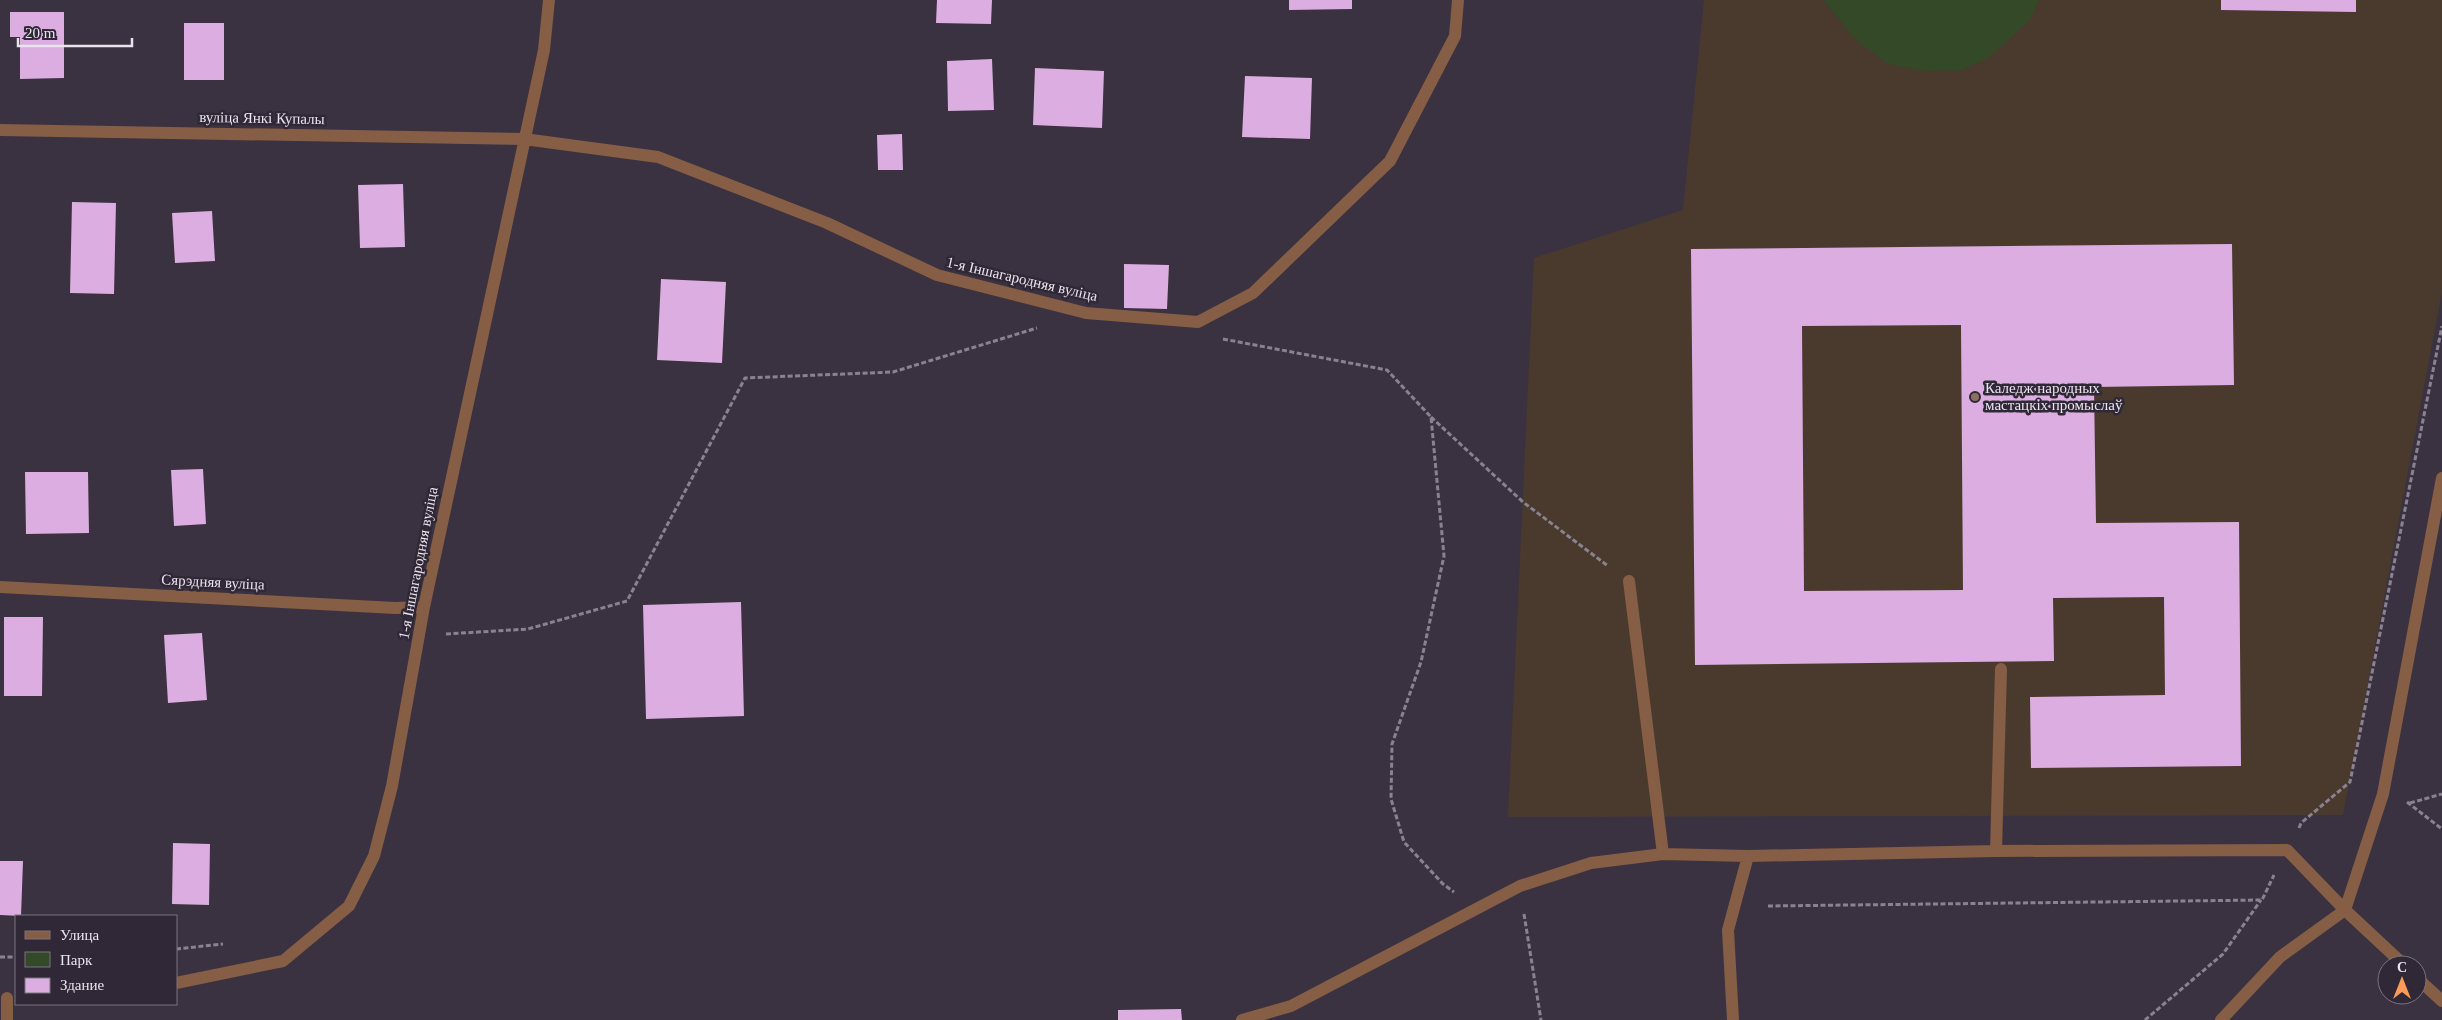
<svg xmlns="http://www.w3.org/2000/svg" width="2442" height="1020" font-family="Georgia,serif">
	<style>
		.industrial { fill: #4a3a2e }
		.green { fill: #334928 }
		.building { fill: #dbade0; fill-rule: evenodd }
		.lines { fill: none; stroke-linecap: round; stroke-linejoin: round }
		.path { stroke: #8a838f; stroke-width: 3; stroke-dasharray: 5 2.5; stroke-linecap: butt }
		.lane { stroke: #865d45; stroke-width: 12 }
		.street { stroke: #865d45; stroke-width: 12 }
		.education-dot { fill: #8d6e63; stroke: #302836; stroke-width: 2 }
		.labels { text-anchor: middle; stroke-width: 5; stroke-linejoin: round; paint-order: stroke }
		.street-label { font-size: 15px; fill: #e8e3ec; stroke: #302836 }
		.poi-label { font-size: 15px; fill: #e8e3ec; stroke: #302836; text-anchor: start }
	</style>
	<rect width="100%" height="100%" fill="#3a3240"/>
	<path class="industrial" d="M1704,0H2442V292L2343,815L1508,817L1534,258L1683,210Z"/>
	<path class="green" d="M1824,0H2039L2030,20L1988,58L1962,70L1926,71L1888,64L1856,40Z"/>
	<path class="building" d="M937,0H992L991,24L936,23Z
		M1289,0H1352V9L1289,10Z
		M2221,0H2356V12L2221,10Z
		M10,12H64V78L20,79V37H10Z
		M184,23H224V80H184Z
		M992,59L994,110L948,111L947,61Z
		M1035,68L1104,71L1102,128L1033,125Z
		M1245,76L1312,78L1310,139L1242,137Z
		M902,134L903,170H878L877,135Z
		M403,184L405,247L360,248L358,185Z
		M72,202L116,203L114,294L70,293Z
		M212,211L215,261L175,263L172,213Z
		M2232,244L2234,385L2094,387L2096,523L2239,522L2241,766L2031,768L2030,697L2165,695L2164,597L2053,598L2054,661L1695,665L1691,249ZM1961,325L1963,590L1804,591L1802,326Z
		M1124,264L1169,265L1167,309L1124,308Z
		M661,279L726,282L722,363L657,360Z
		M203,469L206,524L174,526L171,470Z
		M25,472H88L89,533L26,534Z
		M741,602L744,716L646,719L643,605Z
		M4,617H43L42,696H4Z
		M202,633L207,700L168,703L164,635Z
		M173,843L210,844L209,905L172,904Z
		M0,861H23L21,916L0,915Z
		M1181,1009L1182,1020H1118V1010Z"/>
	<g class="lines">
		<path class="path" d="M1223,339L1387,370L1431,417L1444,556L1421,662L1392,744L1391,799L1404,842L1443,884L1454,892
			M1431,417L1523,502L1608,566
			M446,634L528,629L627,601L745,378L893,372L1037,328
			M2407,802L2442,829
			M2410,803L2442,794
			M2299,828L2301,823L2350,782L2442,326
			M1768,906L2262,900L2274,875
			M1524,914L1541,1020
			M176,949L223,944
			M0,957H16
			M2145,1020L2223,954L2261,900"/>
		<path class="lane" d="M1629,581L1663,854
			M1996,851L2001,669
			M2417,978L2442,1001
			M1242,1020L1291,1006L1520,886L1591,863L1663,854L1748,856L1996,851L2287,850L2345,910L2404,965
			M1733,1020L1728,930L1748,856
			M2221,1020L2280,957L2345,910L2383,794L2442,478"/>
		<path class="street" d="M0,130L524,139L658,157L827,223L937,275L1086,313L1198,322L1253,293L1390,161L1455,36L1458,0
			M0,587L395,608L424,607
			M176,983L283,961L349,906L374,856L392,786L424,607L544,50L549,0
			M7,998V1020"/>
	</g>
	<circle class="education-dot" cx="1975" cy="397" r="5"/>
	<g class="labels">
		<g class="street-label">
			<text transform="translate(262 118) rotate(1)" y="5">вуліца Янкі Купалы</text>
			<text transform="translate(1022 279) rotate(13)" y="5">1-я Іншагародняя вуліца</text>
			<text transform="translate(418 563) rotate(-79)" y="5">1-я Іншагародняя вуліца</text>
			<text transform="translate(213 582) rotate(3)" y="5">Сярэдняя вуліца</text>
		</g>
		<g class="poi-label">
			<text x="1985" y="393">Каледж народных<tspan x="1985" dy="17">мастацкіх промыслаў</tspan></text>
		</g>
	</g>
	<rect x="15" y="915" width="162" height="90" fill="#302836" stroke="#7a737f"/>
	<rect x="25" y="931" width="25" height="8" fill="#865d45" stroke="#7a737f"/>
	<text x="60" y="940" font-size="15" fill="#e8e3ec">Улица</text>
	<rect x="25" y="952" width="25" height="15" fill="#334928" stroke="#7a737f"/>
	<text x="60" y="965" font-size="15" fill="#e8e3ec">Парк</text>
	<rect x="25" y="978" width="25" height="15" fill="#dbade0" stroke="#7a737f"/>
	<text x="60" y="990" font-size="15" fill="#e8e3ec">Здание</text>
	<g transform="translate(2402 980)"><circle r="24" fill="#302836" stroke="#7a737f"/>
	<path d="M0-4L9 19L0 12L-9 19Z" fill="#fe9b59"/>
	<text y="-8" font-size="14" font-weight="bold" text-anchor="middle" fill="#e8e3ec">С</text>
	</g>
	<path d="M18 38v8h114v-8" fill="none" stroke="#e8e3ec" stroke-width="2.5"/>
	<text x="25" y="38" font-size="15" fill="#e8e3ec" stroke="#302836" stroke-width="4" paint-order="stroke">20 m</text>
</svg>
